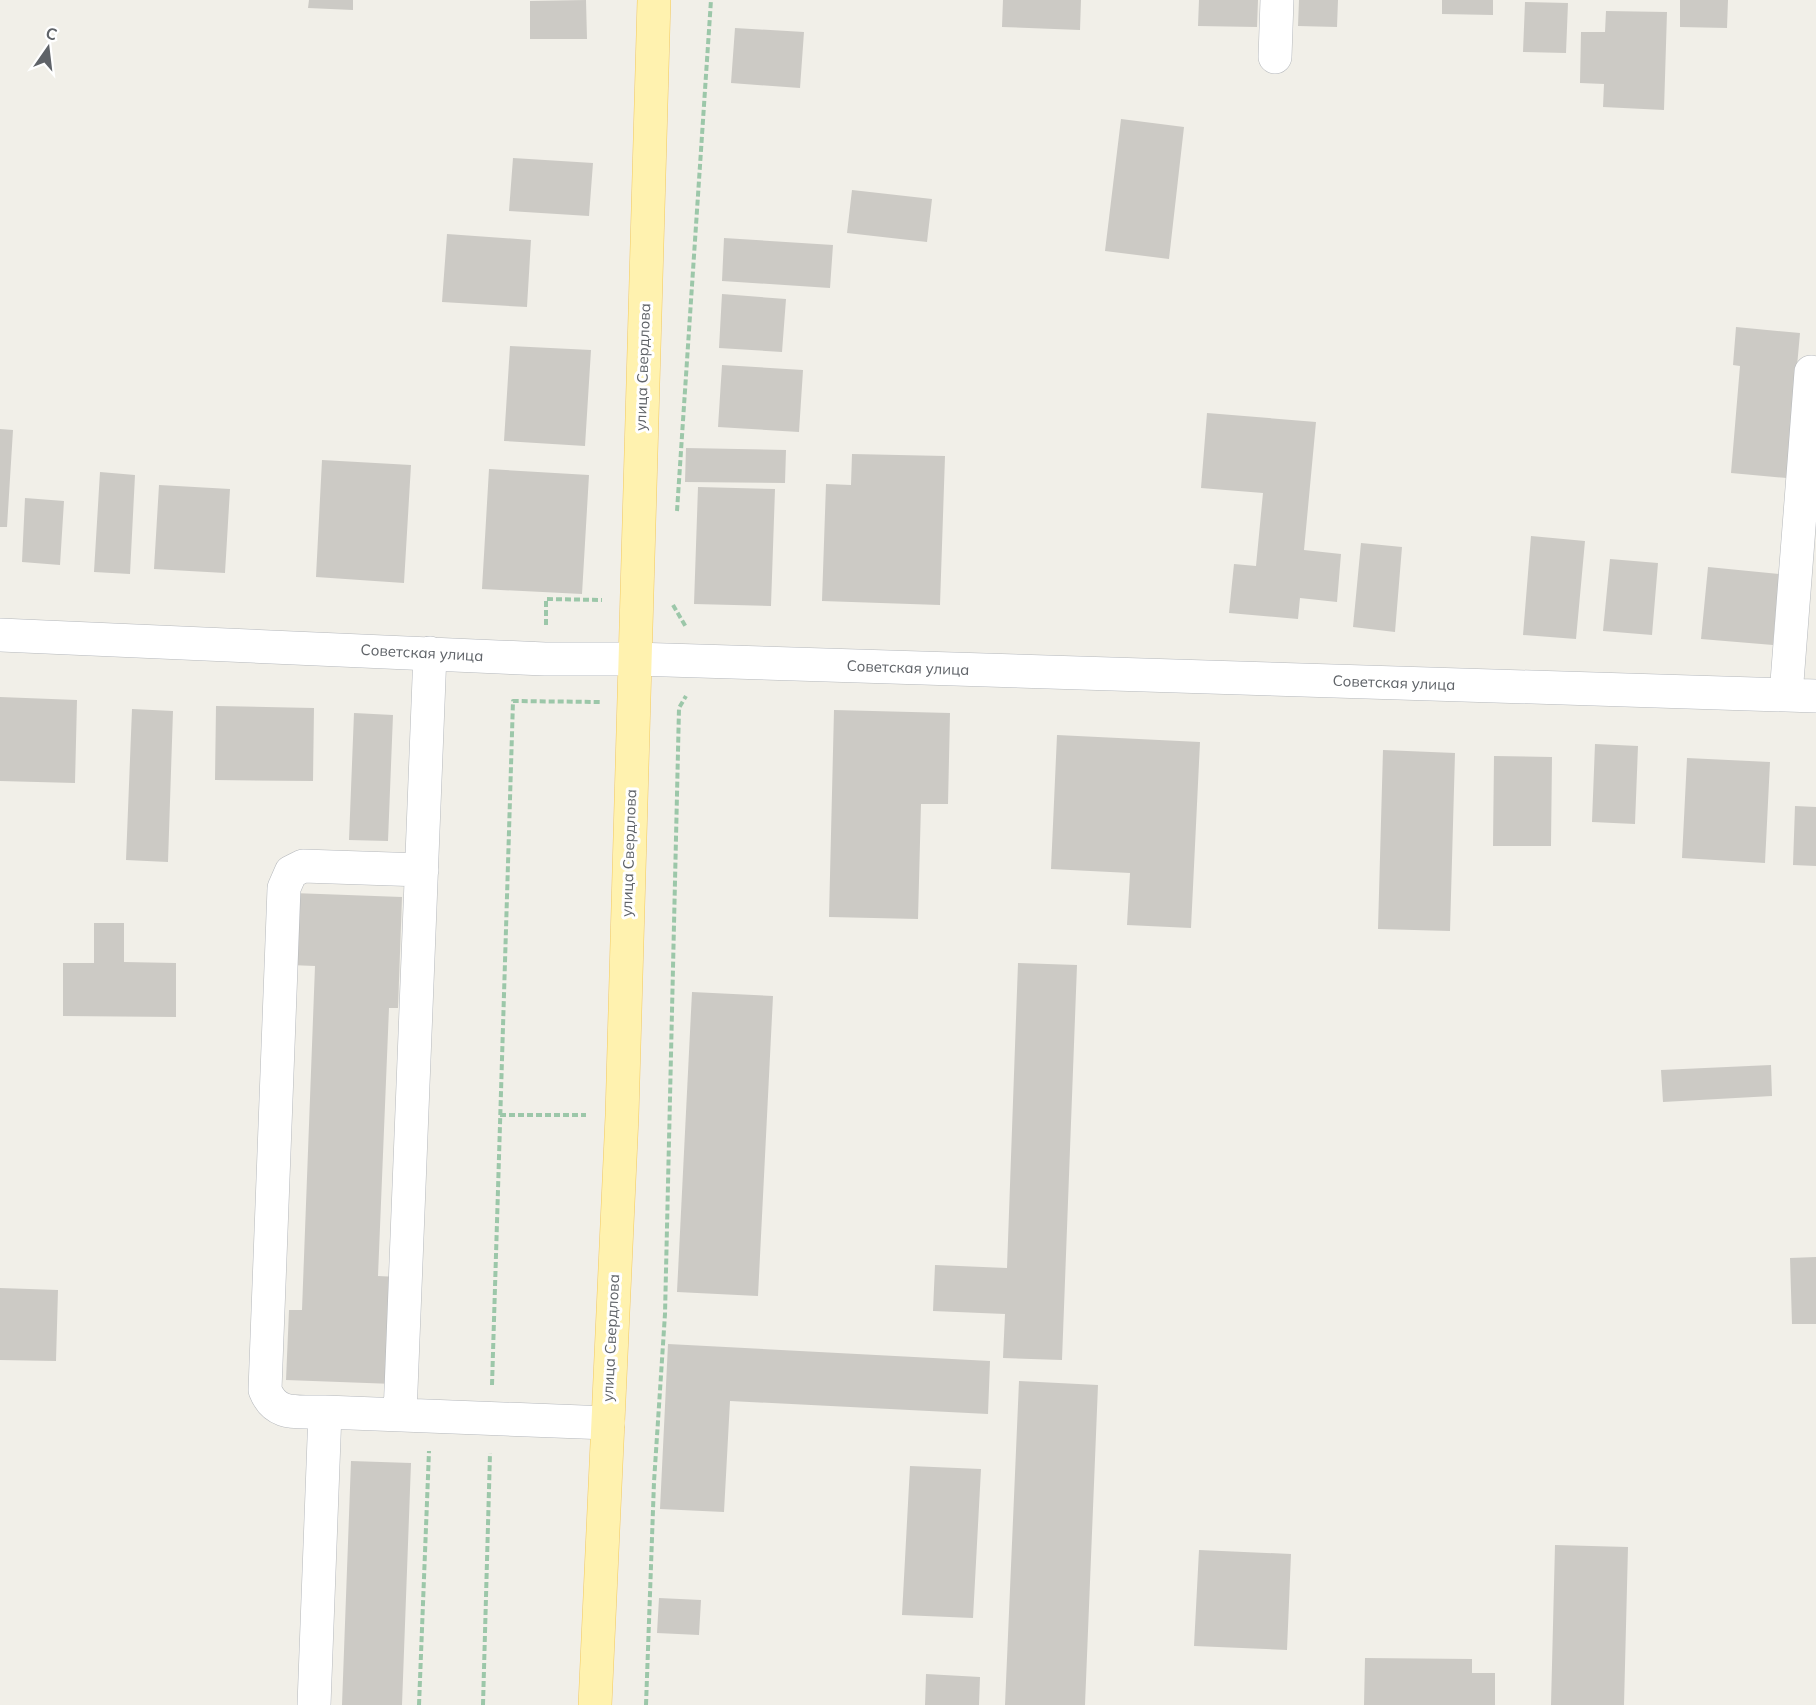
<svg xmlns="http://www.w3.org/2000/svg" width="1816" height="1705" font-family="Mulish,sans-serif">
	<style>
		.building { fill: #cccac5 }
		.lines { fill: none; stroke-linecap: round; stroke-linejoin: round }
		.minor-casing { stroke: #b5b8bc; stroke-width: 34 }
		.major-casing { stroke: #f2c960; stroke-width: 34 }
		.path { stroke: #9cc7a9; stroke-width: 4; stroke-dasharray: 6 3; stroke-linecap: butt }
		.minor { stroke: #fff; stroke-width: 33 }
		.major { stroke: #fff2af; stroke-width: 33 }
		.labels { text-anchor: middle; stroke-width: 6; stroke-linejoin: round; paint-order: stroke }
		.street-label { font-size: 15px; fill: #5f6368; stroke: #fff }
	</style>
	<rect width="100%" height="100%" fill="#f1efe8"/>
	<path class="building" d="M309,0H353V10L308,8Z
		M586,0L587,39H530V1Z
		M1003,0H1081L1080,30L1002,27Z
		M1199,0H1258L1257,27L1198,26Z
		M1299,0H1338L1337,27L1298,26Z
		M1442,0H1493V15L1442,14Z
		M1680,0H1728L1727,28L1680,27Z
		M1525,2L1568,3L1566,53L1523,52Z
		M1606,11L1667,12L1664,110L1603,107L1604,84L1580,83L1581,32H1605Z
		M735,28L804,32L800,88L731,83Z
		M1121,119L1184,127L1169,259L1105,251Z
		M513,158L593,163L589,216L509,211Z
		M852,190L932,199L927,242L847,233Z
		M447,234L531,240L527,307L442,302Z
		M724,238L833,245L830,288L722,281Z
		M722,294L786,299L782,352L719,348Z
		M1736,327L1800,333L1787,478L1731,473L1740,366L1733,365Z
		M510,346L591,350L585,446L504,441Z
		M722,365L803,370L799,432L718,427Z
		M1207,413L1316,422L1304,550L1341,554L1337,602L1300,598L1298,619L1229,613L1234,564L1256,566L1263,493L1201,488Z
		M0,429L13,430L7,527H0Z
		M686,448L786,450L785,483L685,482Z
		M852,454L945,456L940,605L822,601L826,484L851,485Z
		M322,460L411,465L404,583L316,577Z
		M489,469L589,475L582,594L482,589Z
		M100,472L135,475L130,574L94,572Z
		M159,485L230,489L225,573L154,569Z
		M698,487L775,489L771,606L694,604Z
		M25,498L64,501L60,565L22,562Z
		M1531,536L1585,541L1576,639L1523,635Z
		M1361,543L1402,547L1395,632L1353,627Z
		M1610,559L1658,563L1652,635L1603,631Z
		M1708,567L1779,574L1773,645L1701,639Z
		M0,697L77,700L75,783L0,781Z
		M216,706L314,708L313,781L215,780Z
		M132,709L173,711L168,862L126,860Z
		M834,710L950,713L948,804H921L918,919L829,917Z
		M354,713L393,715L388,841L349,840Z
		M1057,735L1200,742L1191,928L1127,925L1130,873L1051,869Z
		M1595,744L1638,746L1635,824L1592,822Z
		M1383,750L1455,753L1450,931L1378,929Z
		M1494,756L1552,757L1551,846H1493Z
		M1687,758L1770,762L1765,863L1682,858Z
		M1795,806L1816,807V866L1793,865Z
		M293,893L402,897L398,1008H389L378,1276L398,1277L394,1384L286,1380L289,1310H302L315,966L290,965Z
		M94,923H124V962L176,963V1017L63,1016V963H94Z
		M1018,963L1077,965L1062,1360L1003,1358L1005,1314L933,1311L935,1265L1007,1268Z
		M692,992L773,996L758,1296L677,1292Z
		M1771,1065L1772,1096L1663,1102L1661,1070Z
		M1816,1257V1324H1792L1790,1258Z
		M0,1288L58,1290L56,1361L0,1360Z
		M668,1344L990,1361L988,1414L730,1401L724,1512L660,1509Z
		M1019,1381L1098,1385L1085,1705H1005Z
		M351,1461L411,1463L402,1705H342Z
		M910,1466L981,1469L973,1618L902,1615Z
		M1555,1545L1628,1547L1624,1705H1551Z
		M1199,1550L1291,1554L1287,1650L1194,1646Z
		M659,1598L701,1600L699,1635L657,1633Z
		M1365,1658L1472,1659V1673H1495V1705H1364Z
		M926,1674L980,1677L979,1705H925Z"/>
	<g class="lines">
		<g class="minor-casing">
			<path id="minor" d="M1275,57L1277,0
				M0,635L545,659H634L1816,696
				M1786,695L1811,372
				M325,1412C299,1411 276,1418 265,1390L284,888L291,872L303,866L422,870
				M400,1415L430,653
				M314,1705L325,1412L608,1423"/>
		</g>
		<g class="major-casing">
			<path id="major" d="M595,1705L622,1116L654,0"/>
		</g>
		<path class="path" d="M677,511L711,0
			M673,605L686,627
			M546,625V599L602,600
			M500,1115H586
			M492,1385L513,701L600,702
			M419,1705L429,1451
			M483,1705L490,1453
			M646,1705L654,1482L665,1314L679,708L686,696"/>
		<use href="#minor" class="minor"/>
		<use href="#major" class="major"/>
	</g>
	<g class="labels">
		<g class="street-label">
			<text transform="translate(643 367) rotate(-88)" y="5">улица Свердлова</text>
			<text transform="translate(422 653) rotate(3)" y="5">Советская улица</text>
			<text transform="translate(908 668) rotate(2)" y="5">Советская улица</text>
			<text transform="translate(1394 683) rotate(2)" y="5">Советская улица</text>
			<text transform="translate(629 853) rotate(-88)" y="5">улица Свердлова</text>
			<text transform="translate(611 1338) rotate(-87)" y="5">улица Свердлова</text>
		</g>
	</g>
	<g transform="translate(48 48) rotate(14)" stroke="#ffffff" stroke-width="4.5" paint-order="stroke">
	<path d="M0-4.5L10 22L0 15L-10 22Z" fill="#5f6368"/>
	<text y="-9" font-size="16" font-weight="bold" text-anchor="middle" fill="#5f6368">С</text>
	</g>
</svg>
